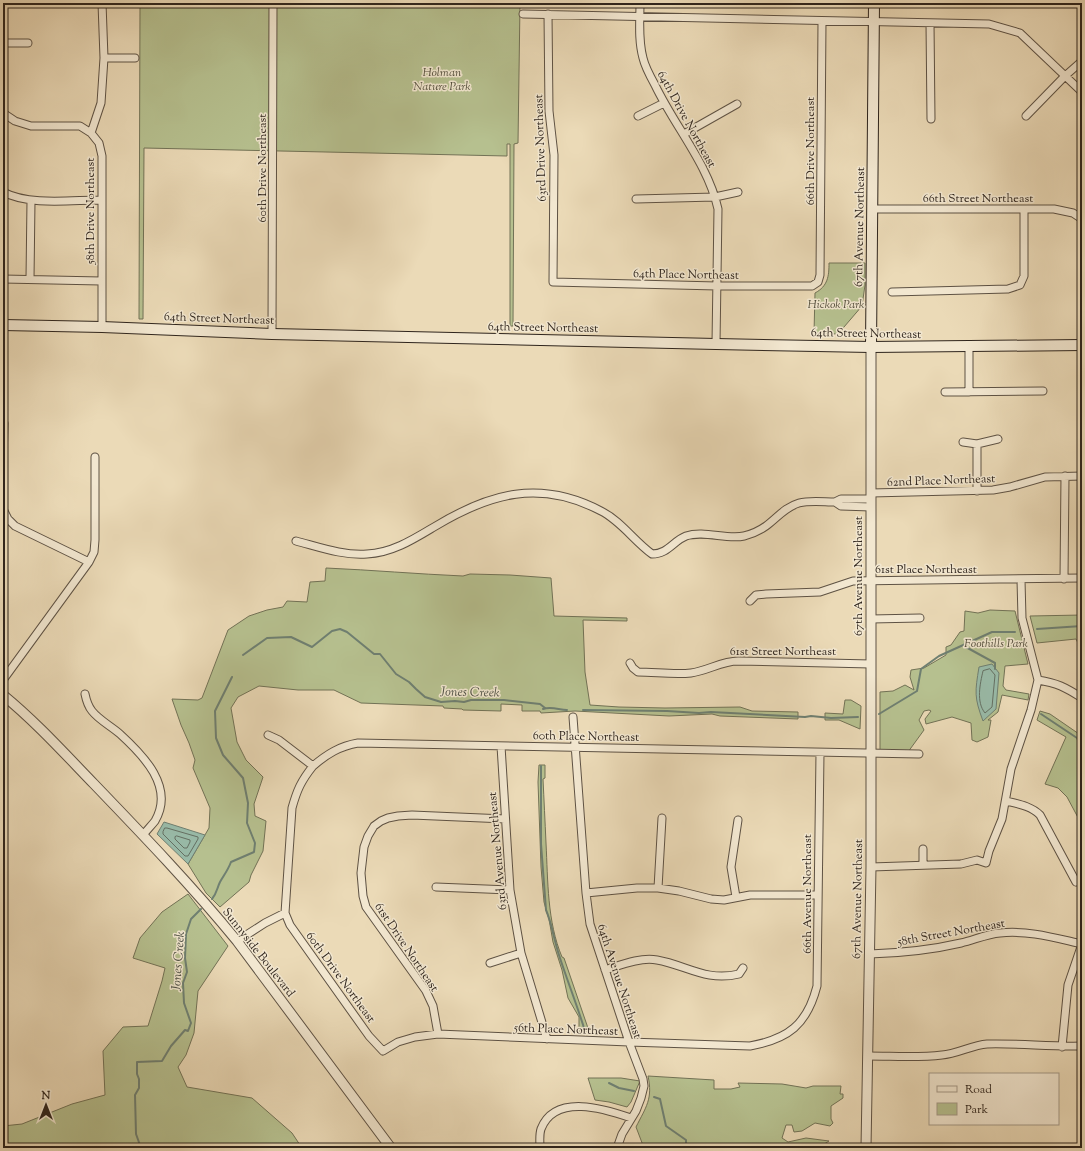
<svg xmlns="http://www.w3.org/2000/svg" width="1085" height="1151" font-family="'Sorts Mill Goudy',serif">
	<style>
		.green { fill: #b6c08f; stroke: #727256 }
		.water { fill: #99bba9; stroke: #6f7f71 }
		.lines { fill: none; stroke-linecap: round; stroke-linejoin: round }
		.shore { stroke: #647063; stroke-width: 1 }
		.stream { stroke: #6f7f71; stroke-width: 2 }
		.minor-casing { stroke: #5e5244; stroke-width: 9 }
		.tertiary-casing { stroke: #5e5244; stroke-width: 11 }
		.secondary-casing { stroke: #2f251d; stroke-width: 12 }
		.minor { stroke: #f2e7d0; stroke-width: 7 }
		.tertiary { stroke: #f2e7d0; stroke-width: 9 }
		.secondary { stroke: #f2e7d0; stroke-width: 10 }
		.labels { text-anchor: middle; stroke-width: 3; stroke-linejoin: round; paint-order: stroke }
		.park-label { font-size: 12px; font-style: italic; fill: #514c3a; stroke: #f2e7d0 }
		.street-label { font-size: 12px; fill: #2f251d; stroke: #f2e7d0 }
		.water-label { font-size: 13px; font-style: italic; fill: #4f5247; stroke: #f2e7d0 }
	</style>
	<rect width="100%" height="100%" fill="#ebdab7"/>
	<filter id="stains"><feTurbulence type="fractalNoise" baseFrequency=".005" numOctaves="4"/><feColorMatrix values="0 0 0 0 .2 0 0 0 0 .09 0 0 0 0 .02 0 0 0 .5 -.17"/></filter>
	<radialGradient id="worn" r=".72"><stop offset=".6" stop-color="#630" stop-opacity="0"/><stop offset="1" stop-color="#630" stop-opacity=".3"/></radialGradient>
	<path class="green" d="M140,3H520L518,143L514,144L513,326H510V144H507V156L144,148L143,319H139Z
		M829,263H865V285L862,306L838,334L814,333L815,293C828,286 829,276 829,263Z
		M326,568C372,570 417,574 463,576L470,574L510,575L551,578L554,616L627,618V621L583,620L585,672L590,705L619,707L665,708L740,707L752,711L798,712V719L720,716L712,714L669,716L575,711L541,713L540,711H522V705L501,704V711L463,710L462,709L444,708L443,706L361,703L334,690H298L259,686L238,697L231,708L237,742L246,760L263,777L254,804L255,816L266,821L263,851L251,875L249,882L220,907L206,893L188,864L209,828L210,808L193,768L195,760L189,743L181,725L172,699L198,700L202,698L228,630L249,616L267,610L283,607L287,601L307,602L310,582L325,581Z
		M990,610L1015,611L1028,664L1005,666L1003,686L1006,690L1029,694L1028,700L1002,695L998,712L988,720H991L988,737L977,742L972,740L971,723L952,717L926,724L925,719L931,711L929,710L924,711L919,720L924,730L908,752L880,756V692L893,691L905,685L914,690L910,677L911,670L924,668L946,655V647L951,645L960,632L964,631L965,611L978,613Z
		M1082,615V651L1076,639L1037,643L1030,616Z
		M845,700H851L861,706L860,729L839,720H825V713L843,714Z
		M1040,711L1050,714L1082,736V825L1067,797L1058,788L1045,784L1066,737L1037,720Z
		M539,765H545V778L543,779C544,800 545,821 546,843C548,881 547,921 562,957L564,958L589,1031L579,1032V1017L568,998L562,970L553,942L549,919L547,913L544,902L541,867L538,782Z
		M188,894L228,946L198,991L194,1033L186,1055L178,1067L187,1087L252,1098L292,1133L302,1148H3V1126L22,1124L72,1104L105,1095L103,1051L123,1027L148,1026L162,981L165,968L133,958L140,938L162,912Z
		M648,1076L714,1080V1089H731L740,1087L738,1083L782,1084L806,1088L813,1086H841L840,1094H843V1098L831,1106V1119L833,1123L830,1126L815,1123L802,1131L794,1132L792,1125H786L782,1138L788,1142L806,1138L829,1141L821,1146H801L800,1148H644L636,1127C646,1107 653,1099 648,1076Z
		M588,1078H621L640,1081L631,1102L627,1107L609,1102L595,1100Z"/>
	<path class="water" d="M992,664L999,673L996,709L983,721C974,697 975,692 979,667Z
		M164,822L205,835L188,864L157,834Z"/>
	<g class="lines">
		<path class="shore" d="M990,669L995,675L992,707L985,713C976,702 980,684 983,671Z
			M165,828H167L198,837V839L188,856H185L163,834V832Z
			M177,836L190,840V842L187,848H184L175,839V837Z"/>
		<path class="stream" d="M1037,629L1082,626
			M964,646L995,663V669
			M243,655L267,638L291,637L312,647L332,631L340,629L347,632L374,654H380L396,674L409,682L416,689L425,697L441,702L455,701L464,702L471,700H504L540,704L545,708
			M543,709C552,706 559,710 567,710
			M583,710L667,711L699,713L711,712L805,717L811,716L831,718L858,717
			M879,714L917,691L921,669L939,656L992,632H1015
			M1041,714L1077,738L1082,747
			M541,766V844L546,910C552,924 554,940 559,955C567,980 577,1005 585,1031
			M212,899C217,893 217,888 220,882C224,875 228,870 231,862L254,852L255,843L247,823L248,803L243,778L223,755L216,738L215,711L232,677
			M609,1083L619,1088L634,1091
			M654,1097L660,1099L666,1126L686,1140V1148
			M141,1148L136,1134L135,1095L139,1088V1079L137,1074V1062L162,1061L171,1046L185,1030L188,1031L191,1023L184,1003L183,983L187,972L185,958L186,934L191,919L201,909"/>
		<g class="minor-casing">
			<path id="minor" d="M102,3L104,58L101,103L91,133L99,143L102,156V327
				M640,3C640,21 638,40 643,58C645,67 650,76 655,85C675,127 708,164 718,209L716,344
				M523,14L989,24L1020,33L1082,92
				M548,14L549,111L554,155L553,282L717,286H812L818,282L820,275L822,21
				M930,23L931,119
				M3,43H28
				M104,58H135
				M3,113L15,121L31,126H80L91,133
				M638,116L664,103
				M1026,116L1065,76L1082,61
				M684,134L737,104
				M3,192C30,206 71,200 101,200
				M636,199L715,197L738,192
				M872,209H1054L1073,213L1082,219
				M3,279L101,281
				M30,279L31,201
				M892,292L1008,289L1020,285L1024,276V210
				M272,334L273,3
				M969,347V392
				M945,392L1043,391
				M963,442L977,444L998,439
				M977,444V491
				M3,462L4,423
				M871,493L993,490L1010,487L1045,477L1082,476
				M871,507L841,506L835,502L841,499H871
				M3,509L8,519L15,526L89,562
				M296,541C319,547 344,556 367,554C392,553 414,539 434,527C490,493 540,479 601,511C621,521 634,541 652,554C668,554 673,541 686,536C704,530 727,540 744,536C752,534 759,531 766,526C777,518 785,507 799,503C810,500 824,502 835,502
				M1064,579L1065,476
				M750,601L756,595L766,594L820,592L853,581L1082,578
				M871,619L920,618
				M630,663L633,668L638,672C655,672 674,675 691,673C707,671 722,661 738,661L871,664
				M3,680L89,562L94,552L95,540V457
				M1038,680C1057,683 1065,687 1082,698
				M85,694C86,699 88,706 92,711C99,720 111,726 120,734C143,755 175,787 155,821C151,826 147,830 143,835
				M573,717L586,893L590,924L629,1042L643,1079L644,1086L641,1098L636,1111L622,1134L617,1148
				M268,735L279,740L313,766C327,754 340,746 358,743L919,754
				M501,746L510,890L521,953L547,1039
				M313,766C301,781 297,790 292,808L285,913L290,925L369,1036L383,1051L398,1042L415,1037L438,1034L629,1042L750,1046C788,1039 807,1025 817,986L820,753
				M1006,801C1018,804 1031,806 1040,815L1076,882
				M923,849V865
				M871,867L961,864L977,860L986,863L989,851L1002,819L1011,769L1031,710L1038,680L1022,618L1021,580
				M436,887L510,890
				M658,888L662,818
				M586,893L637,888H658L679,891L711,899L724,900L750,895H818
				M736,897L731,867L738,820
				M237,941L265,923L285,913
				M870,954C901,953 931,950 961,943C974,940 987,934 1000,933C1028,930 1055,938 1082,944
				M490,963L521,953
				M605,970C621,965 640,957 657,960C686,965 706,982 739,974L743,968
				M438,1034L433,1006L426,991L366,907L363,896L361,873L364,847L368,836L374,826L381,821L388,818L398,816L412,815L505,819
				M1062,1047L1068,985L1082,944
				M868,1056C893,1056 918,1058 942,1055C957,1054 972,1045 987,1044C1019,1043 1050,1047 1082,1046
				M540,1148C540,1142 539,1135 541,1129C555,1093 605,1109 631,1118"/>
		</g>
		<g class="tertiary-casing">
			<path id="tertiary" d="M3,695C36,722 64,753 94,784C143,835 192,886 237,941L391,1148
				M866,1148L871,867V347"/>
		</g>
		<g class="secondary-casing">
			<path id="secondary" d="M3,325L102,327L272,334L716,344L871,347L1082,345
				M871,347L874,3"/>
		</g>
		<use href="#minor" class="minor"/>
		<use href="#tertiary" class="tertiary"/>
		<use href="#secondary" class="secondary"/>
	</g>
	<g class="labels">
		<g class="park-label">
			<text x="442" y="76">Holman<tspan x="442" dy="14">Nature Park</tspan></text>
			<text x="836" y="308">Hickok Park</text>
			<text x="996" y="647">Foothills Park</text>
		</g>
		<g class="street-label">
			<text transform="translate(687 119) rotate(61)" y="4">64th Drive Northeast</text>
			<text transform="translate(540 148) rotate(-92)" y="4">63rd Drive Northeast</text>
			<text transform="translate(810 151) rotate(-90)" y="4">66th Drive Northeast</text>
			<text transform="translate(262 168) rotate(-90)" y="4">60th Drive Northeast</text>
			<text x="978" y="202">66th Street Northeast</text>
			<text transform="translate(90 211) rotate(-90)" y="4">58th Drive Northeast</text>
			<text transform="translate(859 227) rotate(-89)" y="4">67th Avenue Northeast</text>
			<text transform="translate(686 274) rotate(1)" y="4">64th Place Northeast</text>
			<text transform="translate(219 318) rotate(2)" y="4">64th Street Northeast</text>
			<text transform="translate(543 327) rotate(1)" y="4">64th Street Northeast</text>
			<text transform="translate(866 333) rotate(1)" y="4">64th Street Northeast</text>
			<text transform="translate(941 480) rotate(-2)" y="4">62nd Place Northeast</text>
			<text x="926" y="573">61st Place Northeast</text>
			<text transform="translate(858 576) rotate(-90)" y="4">67th Avenue Northeast</text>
			<text x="783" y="655">61st Street Northeast</text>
			<text transform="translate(586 736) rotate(1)" y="4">60th Place Northeast</text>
			<text transform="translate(497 851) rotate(-95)" y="4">63rd Avenue Northeast</text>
			<text transform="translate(807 894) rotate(-90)" y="4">66th Avenue Northeast</text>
			<text transform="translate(857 899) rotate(-89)" y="4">67th Avenue Northeast</text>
			<text transform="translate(951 932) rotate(-10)" y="4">58th Street Northeast</text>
			<text transform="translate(407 947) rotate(56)" y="4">61st Drive Northeast</text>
			<text transform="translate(259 952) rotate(52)" y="4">Sunnyside Boulevard</text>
			<text transform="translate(341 977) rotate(54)" y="4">60th Drive Northeast</text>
			<text transform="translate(620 981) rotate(72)" y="4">64th Avenue Northeast</text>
			<text transform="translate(566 1029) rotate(2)" y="4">56th Place Northeast</text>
		</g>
		<g class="water-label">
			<text transform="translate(470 691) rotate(1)" y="5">Jones Creek</text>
			<text transform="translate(177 961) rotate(-86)" y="5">Jones Creek</text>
		</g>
	</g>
	<rect width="1085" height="1151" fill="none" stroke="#ebdab7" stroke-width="16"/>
	<rect x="4" y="4" width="1077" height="1143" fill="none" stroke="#2f251d" stroke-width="2"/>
	<rect x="8" y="8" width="1069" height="1135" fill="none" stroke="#2f251d"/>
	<rect x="929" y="1073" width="130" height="52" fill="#f2e7d0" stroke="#a49988"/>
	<rect x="937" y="1086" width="20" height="6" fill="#f2e7d0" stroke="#a49988"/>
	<text x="965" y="1093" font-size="12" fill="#2f251d">Road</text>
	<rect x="937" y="1103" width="20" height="12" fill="#b6c08f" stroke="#a49988"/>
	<text x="965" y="1113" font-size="12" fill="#2f251d">Park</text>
	<g transform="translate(46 1105)" stroke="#f2e7d0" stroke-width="3" paint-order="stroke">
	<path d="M0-3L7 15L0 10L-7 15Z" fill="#2f251d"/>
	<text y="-6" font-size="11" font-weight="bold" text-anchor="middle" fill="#2f251d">N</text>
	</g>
	<rect width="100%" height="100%" filter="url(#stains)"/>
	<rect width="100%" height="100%" fill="url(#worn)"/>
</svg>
